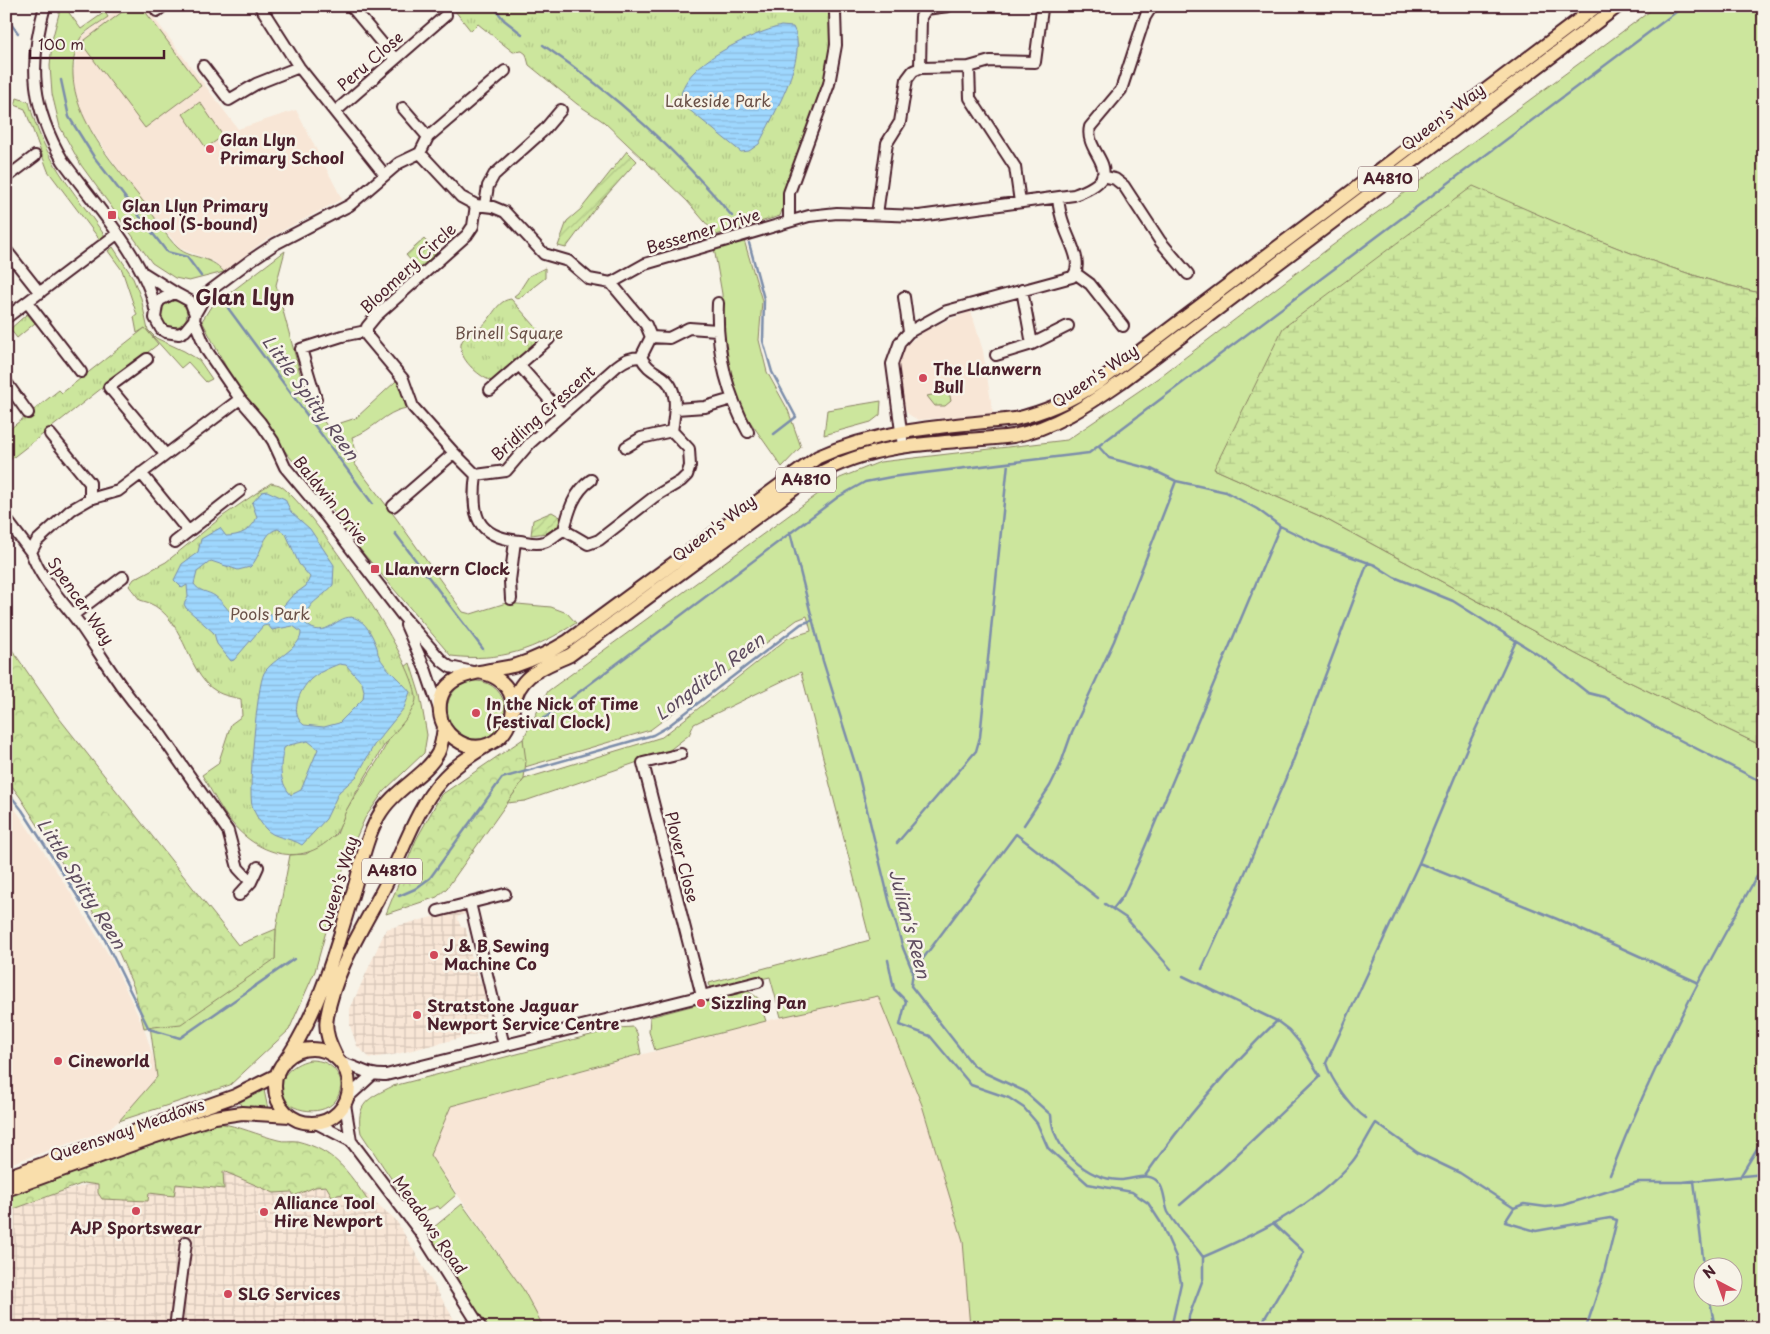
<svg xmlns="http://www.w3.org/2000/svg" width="1770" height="1334" font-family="'Playpen Sans',sans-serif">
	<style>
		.built { fill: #f8e6d6 }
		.industrial { fill: url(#industrial-grid) }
		.grass { fill: #cce69d; stroke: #8b8264; fill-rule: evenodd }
		.forest { fill: url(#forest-crowns); stroke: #8b8264 }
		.wetland { fill: url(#wetland-marsh); stroke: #8b8264 }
		.park { fill: url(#park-tufts); stroke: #8b8264 }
		.garden { fill: url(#garden-furrows); stroke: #8b8264 }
		.water { fill: url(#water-rules); stroke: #7c8daa; fill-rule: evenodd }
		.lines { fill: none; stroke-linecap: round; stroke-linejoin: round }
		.stream { stroke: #7c8daa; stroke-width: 2.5 }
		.minor-casing { stroke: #4a1f2b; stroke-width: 14 }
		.major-casing { stroke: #4a1f2b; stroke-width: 16 }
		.minor { stroke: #f7f3e8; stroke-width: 10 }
		.major { stroke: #f9deab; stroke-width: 12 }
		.poi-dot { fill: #d1495b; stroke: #f7f3e8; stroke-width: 2 }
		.labels { text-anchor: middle; stroke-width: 5; stroke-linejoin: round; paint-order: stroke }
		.shield { fill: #f7f3e8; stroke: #7e5f64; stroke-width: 1 }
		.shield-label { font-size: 15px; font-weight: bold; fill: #4a1f2b }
		.street-label { font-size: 16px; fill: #4a1f2b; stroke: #f7f3e8 }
		.park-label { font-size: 16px; fill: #6a5148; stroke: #f7f3e8 }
		.poi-label { font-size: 16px; font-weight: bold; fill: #4a1f2b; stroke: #f7f3e8; text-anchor: start }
		.water-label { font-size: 18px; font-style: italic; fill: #5f4d60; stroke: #f7f3e8 }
		.district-label { font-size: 21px; font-weight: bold; fill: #4a1f2b; stroke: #f7f3e8 }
	</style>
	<defs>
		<pattern id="industrial-grid" width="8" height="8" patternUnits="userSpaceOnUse" patternTransform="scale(1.25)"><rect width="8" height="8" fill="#f8e6d6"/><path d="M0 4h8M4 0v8" fill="none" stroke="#d6c5b8"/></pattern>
		<pattern id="forest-crowns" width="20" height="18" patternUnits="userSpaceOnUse" patternTransform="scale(1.25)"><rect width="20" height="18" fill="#cce69d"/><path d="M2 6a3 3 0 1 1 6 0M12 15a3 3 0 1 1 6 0" fill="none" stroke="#b1c587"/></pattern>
		<pattern id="wetland-marsh" width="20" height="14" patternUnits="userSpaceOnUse" patternTransform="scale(1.25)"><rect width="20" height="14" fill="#cce69d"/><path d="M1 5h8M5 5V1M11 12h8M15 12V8" fill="none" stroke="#b1c587"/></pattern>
		<pattern id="park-tufts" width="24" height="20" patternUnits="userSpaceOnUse" patternTransform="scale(1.25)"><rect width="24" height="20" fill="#cce69d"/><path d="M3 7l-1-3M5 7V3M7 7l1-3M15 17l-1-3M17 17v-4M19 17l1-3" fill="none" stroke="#b1c587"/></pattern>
		<pattern id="garden-furrows" width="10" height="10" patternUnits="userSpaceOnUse" patternTransform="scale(1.25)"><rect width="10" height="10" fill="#cce69d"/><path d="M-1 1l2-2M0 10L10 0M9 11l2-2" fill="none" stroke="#b1c587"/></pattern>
		<pattern id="water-rules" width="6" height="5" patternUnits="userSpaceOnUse" patternTransform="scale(1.25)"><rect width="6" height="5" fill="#9ed7fe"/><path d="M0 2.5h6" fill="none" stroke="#8ab8da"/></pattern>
	</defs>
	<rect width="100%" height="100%" fill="#f7f3e8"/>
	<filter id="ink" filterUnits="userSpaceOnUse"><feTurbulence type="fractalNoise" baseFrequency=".02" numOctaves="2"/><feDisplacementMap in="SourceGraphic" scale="10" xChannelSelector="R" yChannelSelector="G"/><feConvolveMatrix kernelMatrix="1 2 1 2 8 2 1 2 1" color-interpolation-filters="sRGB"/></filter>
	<g filter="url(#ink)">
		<path class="built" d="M122,6H145L238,129L296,110L342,199L265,240L224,272L215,262L179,248L122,175L83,118L72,80L79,39Z
			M971,311L983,351L993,414L918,420L908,414L900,394L896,363L900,354L906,345L927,329Z
			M6,795L67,887L113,962L144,1028L157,1069V1077L119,1121L106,1131L6,1165Z
			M878,996L922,1105L963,1241L970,1328H544L523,1289L430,1155L451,1106L774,1019Z"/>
		<path class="industrial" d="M467,908L469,912L457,917L461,927L466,928L473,967L487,994L484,1032L393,1055L370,1058L357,1046L350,1026V1009L386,929Z
			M223,1171L335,1181L361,1190L396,1220L459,1328H6V1212L61,1192L101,1181L175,1184L224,1189Z"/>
		<path class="grass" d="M61,6H64L81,29L105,12L108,17C100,23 82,32 79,41C54,102 112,161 146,205C156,218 166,237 178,248C192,260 209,254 224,272L189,281L175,278L152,263L81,165L60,127L52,94L50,66L52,40Z
			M130,6H141L201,86L145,128L81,43Z
			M1657,6H1764V294C1662,272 1568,227 1473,187L1214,469L1322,517L1613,674L1764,747V1328H970L963,1241L922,1105L878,996L781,1017L770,977L711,990L709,983L870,940L801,672L694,724L689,735L667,752L525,801L507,803L524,779L662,737L788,638L811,631L807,616L797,620L650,730L525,767L523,739L548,691L840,478L880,462L1067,440L1158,378L1329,248ZM1702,1266H1732V1296H1702Z
			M17,98L29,102C44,161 72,188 105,236L100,240L48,171L25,109L15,105Z
			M200,102L223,136L206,148L183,114Z
			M744,240L762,301L759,340L767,372L788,410L801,447L782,467L737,403L724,354L722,294L714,248Z
			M113,247L132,276L141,298L148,330L156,338L184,351L199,360L212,379L206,382L188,362L181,368L145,328L137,333L134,317L137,315L122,270L108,251Z
			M285,251L276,285L307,399L328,427L356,418L396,381L399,383L406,408C384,412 373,431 352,437L358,458L354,463L396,518L463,612L471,614L506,603L551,607L567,613L576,623C534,650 501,662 451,656L358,547L327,502L288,455L236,386L202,321L210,308Z
			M545,268V278L518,299L514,296L518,293L529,276Z
			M161 314a13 13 0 1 1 26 0a13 13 0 1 1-26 0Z
			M881,401L880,415L871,422L824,435L827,410Z
			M410,663L420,695L427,735L424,753L384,791L365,818L345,863L315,971L289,1030L230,1085L119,1121L157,1077L150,1026L275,959L276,929L290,855L306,854L337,834L346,810L378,760L413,695L405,667Z
			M447 710a29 29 0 1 1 58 0a29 29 0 1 1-58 0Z
			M748,991L758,998L766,1021L655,1050L649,1032L650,1017Z
			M633,1027L637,1033L641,1054L451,1106L430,1155L456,1195L440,1209L438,1206L427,1210H412L361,1133C355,1103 369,1098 393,1086L618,1028Z
			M310,1060C326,1060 337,1067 341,1083C340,1131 259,1109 284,1076C291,1067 300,1062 310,1060Z
			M262,1090H264L268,1109L242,1108L239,1101Z
			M462,1204L523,1289L544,1328H485L428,1236V1232Z"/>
		<path class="forest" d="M6,641L59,718L238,945L276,929L275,959L181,1024L144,1028L134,988L119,953L20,797L6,778Z
			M523,739L526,761L524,779L447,888L437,897L386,914L416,840L441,795Z
			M218,1123C239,1126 258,1135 278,1140C284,1142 290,1140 297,1141C334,1150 348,1171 368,1201L353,1208L343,1194L332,1196L326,1186L315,1187L294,1196L292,1192L274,1193L223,1171L224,1189L176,1184L174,1196L149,1193L148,1201L102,1199L98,1193V1185L84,1183L6,1212V1194Z"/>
		<path class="wetland" d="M1473,186C1568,227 1662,272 1764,294V747L1613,674L1322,517L1214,469L1283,328Z"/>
		<path class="park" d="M451,6H830L832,41L825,81L780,216L716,235L687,201L604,122L577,104L529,65L526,54L522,51L513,52L478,24L471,31Z
			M511,299L543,335L492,381C481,378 461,361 461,348C460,342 464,338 468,333C492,329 492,301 511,299Z
			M27,314L35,323L17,338L10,329Z
			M145,328L158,344L157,345L6,463V432L59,390L62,393Z
			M949,391L951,401L945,406H935L927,396Z
			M271,483C274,484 279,484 281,486C313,509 415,660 416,698C416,712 391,735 383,747C371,768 358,788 347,809C343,816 341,827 336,833C305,869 259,856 232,823C220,809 212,791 202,775L218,764L231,724L242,716L241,699C234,697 223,696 216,691C184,673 186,610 140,600L129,586L134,579L166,562L223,516Z"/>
		<path class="garden" d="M627,151L637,161L597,206L566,248L558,246L567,221L581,209Z
			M424,239L437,254L419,270L406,255Z
			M552,512L562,518L560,524L547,533L531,535L533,520Z"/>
		<path class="water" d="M781,26L793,27C810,55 772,117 759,144L749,151L741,152L682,104C672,67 754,33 781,26Z
			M267,491L285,499L291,512L310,529L334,565L333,585C321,600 305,602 305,623C326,643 337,612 355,618C366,622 372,635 376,645C378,648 377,653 379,656C384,668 402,681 410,692L404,708L374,745L357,776L339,792L326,819L302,845C290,837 274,839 265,828C260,822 254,813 252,805C248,789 257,686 264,673C272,659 302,648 301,632L293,626L272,630L268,625L263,626L234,660L231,661L217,644L214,633L186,608L184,604L188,597L187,585L182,588L174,580L182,564L198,552L201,539L220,528L226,536C240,536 252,530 257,517L252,503L262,492ZM278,529L286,534L299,564L310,577L306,586L292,596L277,613L240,618C228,614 225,603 215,596C208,591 199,592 194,584L197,572L211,561L238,570L250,567C262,556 262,532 278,529ZM339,664L346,665L362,683L364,691L363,699L339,723L324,727L304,725C289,714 299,690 311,679C319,672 329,668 339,664ZM308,741L318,749L301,790L291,795C278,780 280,766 284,748L289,745Z"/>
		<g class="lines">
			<path class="stream" d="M493,6L504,20L522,34
				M6,18L18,33
				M543,45C613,93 677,150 732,216
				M61,80L69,117L94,157L167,252L187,257L201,276
				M749,243L764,299L763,341L772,372L796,417L774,434
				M228,308L372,503
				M1098,446L1109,458L1151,469L1176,481L1226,492L1257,509L1280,526L1321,546L1375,565L1394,577L1453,601L1545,659L1588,693L1604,697L1664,732L1764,783
				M790,532L823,661L858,773L889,900L903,948L913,972L911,986L973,1065L985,1073L1024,1091L1051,1115C1053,1149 1086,1179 1120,1180C1132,1180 1146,1172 1156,1180C1165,1187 1164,1203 1168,1212C1177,1229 1192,1241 1203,1257V1279L1189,1316L1188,1328
				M395,533L483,649
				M538,723L838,497L865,482L891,477L1089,453L1684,6
				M6,790L22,810L103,936L149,1029L180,1038L294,959
				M1024,825L1050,786L1060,766L1072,732L1114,641L1176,481
				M897,843L976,751L980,737L1008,463
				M1419,863L1557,919L1697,982
				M399,896L415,889L430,878L502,778L653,735L667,727L801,624L813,620
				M1105,904L1126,918L1171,969
				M1113,909L1123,896L1139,861L1280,526
				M888,960L894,989L906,1001L900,1025L930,1036L971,1085L1009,1098L1024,1108L1037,1123L1048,1148L1088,1184L1132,1192L1148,1203L1161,1223L1176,1257L1181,1283L1171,1328
				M1202,969L1235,896L1291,766L1368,562
				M913,972L1016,834L1098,898
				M1366,1118C1351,1108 1331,1080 1326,1063L1419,863L1467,748L1516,641
				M1610,1175C1653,1064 1705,967 1764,864
				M1145,1176C1183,1121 1228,1068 1277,1021
				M1740,1177L1764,1137
				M1694,1181L1704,1266
				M1180,1205L1223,1168L1320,1076L1300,1043L1289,1030L1277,1021L1183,976
				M1203,1257C1256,1234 1314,1207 1352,1162C1361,1151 1368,1135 1376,1123L1418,1153L1460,1173L1514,1208
				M1709,1296L1715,1328
				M1259,1328L1304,1252L1273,1223
				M1586,1328L1603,1276L1617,1220L1610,1218L1536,1231L1505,1222L1514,1208L1524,1204L1546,1207L1564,1205L1638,1182H1682L1764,1174"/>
			<g class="minor-casing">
				<path id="minor" d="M45,6C28,65 32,108 63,161C92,201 147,261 155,309
					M260,6L299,67L385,175
					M351,6L395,59
					M926,9L948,6
					M157,11L163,6
					M203,66L229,100L256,84L299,67
					M969,67L970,98L1015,167L1020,202
					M920,68L969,67L990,61L1035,62L1042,9
					M403,108L428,137
					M336,111L446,15
					M420,153L428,137L505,71
					M1102,176L1115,179L1124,186L1160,241L1188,274
					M6,178L35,156
					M485,205L488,186L494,175L544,130L561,110
					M877,214L887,143L900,122L907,79L913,71L920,68L921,17L926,9L925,6
					M789,221V193L829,84L836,45L835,13L837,6
					M6,250L40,293
					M142,272L177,294
					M1075,273L1090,284L1123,326
					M611,283L646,325L651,337L669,338L689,328L717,330
					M1022,290L1032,344
					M904,297L909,332
					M27,302L81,372
					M718,303C716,349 726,392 748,432
					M195,314L207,293L251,260L275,244L350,205L399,163L420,153L461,197L476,205L493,207L505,212L544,254L568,261L589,279L611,283L645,264L809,216L837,213L919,216L1074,195C1134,174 1083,155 1090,127L1121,90L1145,17L1152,6
					M6,318L117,234
					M194,320L185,331L179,334L166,332L161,329L155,318L157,305L160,300L172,294H177L190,301L195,314L194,320L207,351L240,399L260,422L273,441L285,467L325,515L402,615L442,661L450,667L473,672
					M996,355L1032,344L1068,326
					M641,357L651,337
					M147,359L109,387L165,454
					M519,365L562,414
					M6,382L28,413
					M490,390L549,339
					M240,399L118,491L90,499L71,510L37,541L31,552C43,584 62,599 81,626C104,659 125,697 154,725L228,831L238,868L251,882
					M316,399L301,349L342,336L366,331
					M676,409L705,407L732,399
					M50,434L90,483V499
					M903,446L892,364L900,342L909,332L947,311L1072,277C1085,264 1068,240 1064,225C1061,217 1059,208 1058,198
					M626,447L641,438L672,431
					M454,453L476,475C471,514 475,537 520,541C527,542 537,545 544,542C551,540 557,533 564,530L588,544L599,540L654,497L681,481L687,475L690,466L689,449L672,431C675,412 680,388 661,376C652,370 646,367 641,357C631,357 625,360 617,366L530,443L506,471L476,475
					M141,473L188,531
					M393,506L454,453L413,407L403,379L367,336V327L376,316L467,235L473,226L476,205
					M6,519L31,552
					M564,530C569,510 574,492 591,480
					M175,542L240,491
					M511,599L510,581L515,541
					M73,615L123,577
					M406,625L426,671L439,709
					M681,754L643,763L702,996
					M239,895L251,882L258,867
					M470,903L504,1046
					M438,911L505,894
					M341,1063C359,1067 367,1076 386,1075L758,982
					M347,1098L371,1076
					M345,1104L351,1141
					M316,1123L351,1141L420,1232L481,1328
					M175,1328L186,1242"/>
			</g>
			<g class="major-casing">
				<path id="major" d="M479,672C545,685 502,773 455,739C447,733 441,723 440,713C435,669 488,673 517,665C535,659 552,651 568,641L818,457C880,429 948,426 1015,419C1046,412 1072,400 1098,383L1597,6
					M514,705C518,674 545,667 570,655L794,489C851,449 900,446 967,440C982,439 998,438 1013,436C1054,428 1088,405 1121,382L1618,6
					M275 1086a37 37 0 1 1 74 0a37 37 0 1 1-74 0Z
					M338,1060C331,1046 324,1033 327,1017C335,968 367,922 389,878C405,846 417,808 441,781C454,766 470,756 486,746
					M282,1065C318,1017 337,946 354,889C361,865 366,839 378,817C393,789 425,777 438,753C442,745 443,736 444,727
					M6,1177L235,1096L277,1075
					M6,1190L153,1137L215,1117L242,1113L290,1116"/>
			</g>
			<use href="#minor" class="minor"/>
			<use href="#major" class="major"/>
		</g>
	</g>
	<g class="poi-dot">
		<circle cx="210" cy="149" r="5"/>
		<rect x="107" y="210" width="10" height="10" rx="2.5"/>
		<circle cx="923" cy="378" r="5"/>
		<rect x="370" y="564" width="10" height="10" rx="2.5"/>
		<circle cx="476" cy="713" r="5"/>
		<circle cx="434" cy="955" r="5"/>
		<circle cx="701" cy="1003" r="5"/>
		<circle cx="417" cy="1015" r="5"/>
		<circle cx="58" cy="1061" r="5"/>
		<circle cx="136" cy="1211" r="5"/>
		<circle cx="264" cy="1212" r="5"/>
		<circle cx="228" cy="1294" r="5"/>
	</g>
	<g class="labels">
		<g class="shield">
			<rect x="1358" y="166.5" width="60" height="25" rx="4"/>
			<rect x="776" y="467.5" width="60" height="25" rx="4"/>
			<rect x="362" y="858.5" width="60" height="25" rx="4"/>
		</g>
		<g class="shield-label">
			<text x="1388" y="184">A4810</text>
			<text x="806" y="485">A4810</text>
			<text x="392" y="876">A4810</text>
		</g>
		<g class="street-label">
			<text transform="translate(370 61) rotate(-41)" y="6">Peru Close</text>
			<text transform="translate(1443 117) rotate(-37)" y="6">Queen's Way</text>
			<text transform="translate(703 231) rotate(-17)" y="6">Bessemer Drive</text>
			<text transform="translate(408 268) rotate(-43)" y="6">Bloomery Circle</text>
			<text transform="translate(1095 376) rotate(-34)" y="6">Queen's Way</text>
			<text transform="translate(543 413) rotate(-42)" y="6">Bridling Crescent</text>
			<text transform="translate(331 500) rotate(51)" y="6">Baldwin Drive</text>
			<text transform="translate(714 528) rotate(-37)" y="6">Queen's Way</text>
			<text transform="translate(81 601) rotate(55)" y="6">Spencer Way</text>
			<text transform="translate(682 857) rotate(76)" y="6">Plover Close</text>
			<text transform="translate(338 884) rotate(-73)" y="6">Queen's Way</text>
			<text transform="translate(127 1130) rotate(-19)" y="6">Queensway Meadows</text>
			<text transform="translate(430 1225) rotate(55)" y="6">Meadows Road</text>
		</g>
		<g class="park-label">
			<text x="718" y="107">Lakeside Park</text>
			<text x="509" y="339">Brinell Square</text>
			<text x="270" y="620">Pools Park</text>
		</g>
		<g class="poi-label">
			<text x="220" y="146">Glan Llyn<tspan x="220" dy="18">Primary School</tspan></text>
			<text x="122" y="212">Glan Llyn Primary<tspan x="122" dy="18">School (S-bound)</tspan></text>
			<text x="933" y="375">The Llanwern<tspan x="933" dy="18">Bull</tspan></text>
			<text x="385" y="575">Llanwern Clock</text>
			<text x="486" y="710">In the Nick of Time<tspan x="486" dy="18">(Festival Clock)</tspan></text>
			<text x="444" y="952">J &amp; B Sewing<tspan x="444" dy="18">Machine Co</tspan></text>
			<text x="711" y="1009">Sizzling Pan</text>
			<text x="427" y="1012">Stratstone Jaguar<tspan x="427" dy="18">Newport Service Centre</tspan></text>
			<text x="68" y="1067">Cineworld</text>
			<text x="274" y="1209">Alliance Tool<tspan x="274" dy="18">Hire Newport</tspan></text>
			<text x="136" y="1234" text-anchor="middle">AJP Sportswear</text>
			<text x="238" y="1300">SLG Services</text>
		</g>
		<g class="water-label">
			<text transform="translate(310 398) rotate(54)" y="6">Little Spitty Reen</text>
			<text transform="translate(710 677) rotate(-37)" y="6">Longditch Reen</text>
			<text transform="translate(81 884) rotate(58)" y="6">Little Spitty Reen</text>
			<text transform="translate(909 924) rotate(75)" y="6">Julian's Reen</text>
		</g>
		<g class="district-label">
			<text x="245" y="305">Glan Llyn</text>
		</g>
	</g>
	<rect width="1770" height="1334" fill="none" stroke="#f7f3e8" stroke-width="25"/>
	<rect x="12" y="12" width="1745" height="1309" fill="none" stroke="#4a1f2b" stroke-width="2" filter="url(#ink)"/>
	<g transform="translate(1718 1282) rotate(319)"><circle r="24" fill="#f7f3e8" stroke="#b29e9c"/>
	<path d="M0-4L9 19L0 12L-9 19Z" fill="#d1495b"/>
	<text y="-8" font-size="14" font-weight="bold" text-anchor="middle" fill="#4a1f2b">N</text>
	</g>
	<path d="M30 50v8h134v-8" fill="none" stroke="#4a1f2b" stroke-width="2.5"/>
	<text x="38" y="50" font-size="15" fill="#4a1f2b" stroke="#f7f3e8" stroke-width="4" paint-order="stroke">100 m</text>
</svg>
